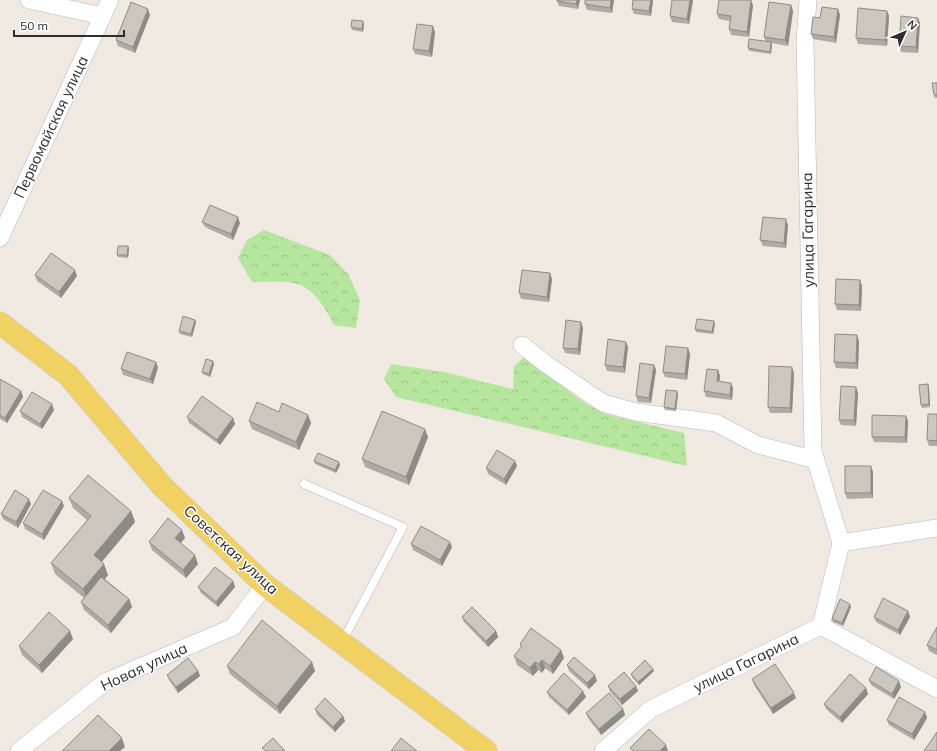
<svg xmlns="http://www.w3.org/2000/svg" width="937" height="751" font-family="Mulish,sans-serif">
	<style>
		.forest { fill: url(#forest-crowns) }
		.lines { fill: none; stroke-linecap: round; stroke-linejoin: round }
		.service-casing { stroke: #b4b7c1; stroke-width: 9 }
		.minor-casing { stroke: #b4b7c1; stroke-width: 18 }
		.primary-casing { stroke: #c9c9c9; stroke-width: 23 }
		.service { stroke: #fff; stroke-width: 8 }
		.minor { stroke: #fff; stroke-width: 17 }
		.primary { stroke: #f2d163; stroke-width: 22 }
		.wall { fill: #afaba4 }
		.shaded-wall { fill: #8e8b86 }
		.building { fill: #cbc7bf; stroke: #8e8b86 }
		.labels { text-anchor: middle; stroke-width: 3; stroke-linejoin: round; paint-order: stroke }
		.street-label { font-size: 15px; fill: #2e2e2e; stroke: #fff }
	</style>
	<defs>
		<pattern id="forest-crowns" width="20" height="18" patternUnits="userSpaceOnUse"><rect width="20" height="18" fill="#b6e59e"/><path d="M2 6a3 3 0 1 1 6 0M12 15a3 3 0 1 1 6 0" fill="none" stroke="#9dc588"/></pattern>
	</defs>
	<rect width="100%" height="100%" fill="#efe9e1"/>
	<path class="forest" d="M264,230L330,255L348,274L360,300L356,328L334,325C326,310 318,295 303,286C294,280 264,282 252,282L238,258L247,240Z
		M524,357L583,402L605,414L684,433L687,466L396,397L384,379L391,364L444,372L513,389L514,366Z"/>
	<g class="lines">
		<g class="service-casing">
			<path id="service" d="M304,484L403,527L342,642"/>
		</g>
		<g class="minor-casing">
			<path id="minor" d="M29,0L102,16
				M808,0L805,41L813,451L841,543
				M0,238L110,0
				M522,345L546,364L603,403L636,412L716,423L758,445L816,460
				M821,626L937,689
				M19,751L105,682L233,627L265,585
				M603,751L651,709L821,626L841,543L937,528"/>
		</g>
		<g class="primary-casing">
			<path id="primary" d="M0,323L68,375L162,486L265,585L486,751"/>
		</g>
		<use href="#service" class="service"/>
		<use href="#minor" class="minor"/>
		<use href="#primary" class="primary"/>
	</g>
	<path class="wall" d="M580,0L578,9L559,6L557,1Z
		M614,0L612,13L587,10L585,4Z
		M633,0H653L651,16L634,14L632,9Z
		M672,0H693L689,24L672,22L670,16Z
		M753,5L749,37L731,35L729,29L730,21L719,19L717,14Z
		M791,5L793,11L788,46L771,43L772,45L771,54L749,51L748,48L766,42L764,37Z
		M838,9L840,15L836,43L813,39L811,34L820,18Z
		M887,11L889,16L887,46L858,44L856,38Z
		M150,15L135,53L118,46L116,40Z
		M918,18L920,23L918,53L901,52L899,46Z
		M364,24L363,32L352,30L351,27Z
		M435,32L432,57L415,54L413,49Z
		M937,83V98H935L934,95Z
		M202,222L240,223L233,240L205,227Z
		M788,225L786,248L763,246L760,240Z
		M128,246L129,249L128,258L118,257L117,255Z
		M35,275L77,276L61,298L37,281Z
		M552,279L549,302L521,299L519,293Z
		M860,280L862,286L861,311L837,310L835,304Z
		M195,320L196,322L192,337L180,334L179,331Z
		M715,324L713,334L696,332L695,329Z
		M583,328L580,355L565,353L563,348Z
		M857,335L859,341L858,369L836,368L834,362Z
		M626,342L628,347L625,373L607,371L605,365Z
		M690,354L687,380L665,377L663,372Z
		M213,361L214,364L210,377L203,374L202,372Z
		M654,365L656,370L651,403L638,402L636,396Z
		M158,367L153,384L123,375L121,369Z
		M718,370L720,376L719,381L733,388L732,400L706,397L704,391Z
		M794,373L792,413H770L768,407Z
		M0,379L21,391L23,397L7,423L0,419Z
		M928,384L929,387L930,407L922,408L921,405Z
		M856,387L858,393L856,426L841,425L839,420Z
		M678,394L676,411L665,410L664,407Z
		M54,410L42,429L22,417L20,411Z
		M279,412L308,415L311,423L299,450L252,429L249,421Z
		M937,414V446H929L927,440Z
		M906,416L908,421L907,443L874,442L872,437Z
		M187,417L233,418L235,424L220,445L189,423Z
		M428,437L409,485L365,467L362,459Z
		M314,461L340,465L336,473L315,464Z
		M515,461L517,466L506,485L488,474L486,468Z
		M873,472V498L847,499L845,493Z
		M69,498L131,511L135,522L102,562L108,575L105,579L129,599L132,607L111,633L84,610L81,602L84,598L55,574L51,563L87,520L73,508Z
		M31,504L18,528L3,519L1,514Z
		M64,506L44,540L25,529L23,523Z
		M185,538L180,543L198,564L186,578L152,550L149,542Z
		M411,544L452,547L442,566L413,550Z
		M233,581L235,587L218,607L201,593L198,587Z
		M851,607L843,626L833,622L832,619Z
		M908,611L910,617L900,635L876,622L874,617Z
		M462,617L496,631L498,637L488,647L464,622Z
		M937,627V655L929,651L927,645Z
		M73,639L42,673L22,655L19,646Z
		M520,644L561,650L564,658L553,674L545,668L542,673L538,670L533,676L517,665L514,656L521,647Z
		M312,662L315,671L280,714L230,674L227,666Z
		M567,665L597,681L589,689L569,671Z
		M653,669L654,671L639,685L632,677L631,674Z
		M198,671L200,676L178,693L169,680L167,675Z
		M752,679L796,698L773,714L754,685Z
		M869,680L901,687L894,699L871,685Z
		M608,686H636L638,691L622,705L610,692Z
		M866,688L868,694L842,723L826,709L824,704Z
		M547,692L586,697L569,715L549,697Z
		M315,709L343,716L345,721L335,732L317,715Z
		M623,709L625,715L601,735L588,718L586,713Z
		M925,712L927,718L914,740L889,725L887,720Z"/>
	<path class="shaded-wall" d="M577,0H580L578,9L576,4Z
		M611,0H614L612,13L610,8Z
		M651,0H653L651,16L649,11Z
		M690,0H693L689,24L687,19Z
		M751,0L753,5L749,37L747,32Z
		M791,5L793,11L788,46L785,40Z
		M148,9L150,15L135,53L133,47Z
		M838,9L840,15L836,43L834,37Z
		M887,11L889,16L887,46L885,40Z
		M918,18L920,23L918,53L916,47Z
		M363,21L364,24L363,32L362,29Z
		M433,26L435,32L432,57L429,51Z
		M771,42L772,45L771,54L770,52Z
		M238,217L240,223L233,240L231,234Z
		M786,219L788,225L786,248L784,243Z
		M128,246L129,249L128,258L127,255Z
		M75,270L77,276L61,298L59,292Z
		M550,273L552,279L549,302L547,297Z
		M860,280L862,286L861,311L859,305Z
		M195,320L196,322L192,337L191,334Z
		M714,321L715,324L713,334L712,332Z
		M581,322L583,328L580,355L578,349Z
		M857,335L859,341L858,369L856,363Z
		M626,342L628,347L625,373L623,367Z
		M688,348L690,354L687,380L685,374Z
		M213,361L214,364L210,377L209,374Z
		M156,362L158,367L153,384L150,379Z
		M654,365L656,370L651,403L649,398Z
		M792,367L794,373L792,413L790,408Z
		M718,370L720,376L719,386L717,381Z
		M731,383L733,388L732,400L730,395Z
		M928,384L929,387L930,407L929,404Z
		M856,387L858,393L856,426L854,420Z
		M21,391L23,397L7,423L5,418Z
		M677,391L678,394L676,411L675,409Z
		M52,404L54,410L42,429L40,424Z
		M308,415L311,423L299,450L296,442Z
		M906,416L908,421L907,443L905,437Z
		M233,418L235,424L220,445L217,440Z
		M425,429L428,437L409,485L406,477Z
		M515,461L517,466L506,485L504,479Z
		M339,462L340,465L336,473L335,470Z
		M871,466L873,472V498L871,493Z
		M29,499L31,504L18,528L16,522Z
		M62,501L64,506L44,540L42,534Z
		M131,511L135,522L98,566L94,555Z
		M182,530L185,538L178,546L175,538Z
		M450,542L452,547L442,566L440,560Z
		M195,555L198,564L186,578L183,570Z
		M104,564L108,575L87,600L83,589Z
		M233,581L235,587L218,607L216,602Z
		M129,599L132,607L111,633L108,625Z
		M850,604L851,607L843,626L842,623Z
		M908,611L910,617L900,635L898,630Z
		M70,631L73,639L42,673L39,665Z
		M496,631L498,637L488,647L486,641Z
		M561,650L564,658L553,674L550,666Z
		M542,660L545,668L542,673L539,664Z
		M312,662L315,671L280,714L277,706Z
		M535,662L538,670L533,676L530,668Z
		M653,669L654,671L639,685L638,682Z
		M198,671L200,676L178,693L176,687Z
		M595,675L597,681L589,689L587,683Z
		M899,681L901,687L894,699L892,694Z
		M636,686L638,691L622,705L620,699Z
		M866,688L868,694L842,723L840,717Z
		M583,691L586,697L569,715L567,710Z
		M794,693L796,698L773,714L771,708Z
		M623,709L625,715L601,735L599,729Z
		M925,712L927,718L914,740L912,734Z
		M343,716L345,721L335,732L333,727Z
		M122,738L125,747L120,751H109Z
		M666,745L668,751H660Z"/>
	<path class="building" d="M557,0H577L576,4L557,1Z
		M585,0H611L610,8L585,4Z
		M633,0H651L649,11L632,9Z
		M672,0H690L687,19L670,16Z
		M719,0H751L747,32L729,29L731,16L717,14Z
		M131,2L148,9L133,47L116,40Z
		M769,2L791,5L785,40L764,37Z
		M822,7L838,9L834,37L811,34L813,17L820,18Z
		M858,8L887,11L885,40L856,38Z
		M901,16L918,18L916,47L899,46Z
		M352,20L363,21L362,29L351,27Z
		M417,24L433,26L429,51L413,49Z
		M749,39L771,42L770,52L748,48Z
		M932,83H937V95H934Z
		M210,205L238,217L231,234L202,222Z
		M763,217L786,219L784,243L760,240Z
		M118,246H128L127,255H117Z
		M51,253L75,270L59,292L35,275Z
		M522,270L550,273L547,297L519,293Z
		M836,279L860,280L859,305L835,304Z
		M183,316L195,320L191,334L179,331Z
		M697,319L714,321L712,332L695,329Z
		M566,320L581,322L578,349L563,348Z
		M835,334L857,335L856,363L834,362Z
		M608,339L626,342L623,367L605,365Z
		M666,346L688,348L685,374L663,372Z
		M127,352L156,362L150,379L121,369Z
		M206,359L213,361L209,374L202,372Z
		M640,363L654,365L649,398L636,396Z
		M769,366L792,367L790,408L768,407Z
		M707,369L718,370L717,381L731,383L730,395L704,391Z
		M0,379L21,391L5,418L0,415Z
		M928,384L929,404L921,405L919,385Z
		M841,386L856,387L854,420H839Z
		M666,390L677,391L675,409L664,407Z
		M32,392L52,404L40,424L20,411Z
		M202,396L233,418L217,440L187,417Z
		M257,402L279,412L282,403L308,415L296,442L249,421Z
		M382,411L425,429L406,477L362,459Z
		M928,414H937V441L927,440Z
		M872,415L906,416L905,437H872Z
		M497,450L515,461L504,479L486,468Z
		M318,453L339,462L335,470L314,461Z
		M845,466H871V493H845Z
		M88,475L131,511L94,555L104,564L83,589L51,563L91,516L69,498Z
		M15,490L29,499L16,522L1,514Z
		M43,490L62,501L42,534L23,523Z
		M168,518L182,530L175,538L195,555L183,570L149,542Z
		M421,526L450,542L440,560L411,544Z
		M215,567L233,581L216,602L198,587Z
		M101,577L129,599L108,625L81,602Z
		M883,598L908,611L898,630L874,617Z
		M840,599L850,604L842,623L832,619Z
		M472,607L496,631L486,641L462,617Z
		M49,612L70,631L39,665L19,646Z
		M262,620L312,662L277,706L227,666Z
		M937,627V650L927,645Z
		M531,628L561,650L550,666L542,660L539,664L535,662L530,668L514,656L522,646L520,644Z
		M574,657L595,675L587,683L567,665Z
		M188,658L198,671L176,687L167,675Z
		M645,660L653,669L638,682L631,674Z
		M775,664L794,693L771,708L752,679Z
		M876,667L899,681L892,694L869,680Z
		M624,672L636,686L620,699L608,686Z
		M564,673L583,691L567,710L547,692Z
		M850,674L866,688L840,717L824,704Z
		M609,693L623,709L599,729L586,713Z
		M899,697L925,712L912,734L887,720Z
		M325,698L343,716L333,727L315,709Z
		M98,715L122,738L109,751H62Z
		M649,729L666,745L660,751H633L630,748Z
		M937,732V751H924Z
		M273,738L285,751H266L262,748Z
		M401,738L417,751H391Z"/>
	<g class="labels">
		<g class="street-label">
			<text transform="translate(51 127) rotate(-65)" y="5">Первомайская улица</text>
			<text transform="translate(808 230) rotate(-91)" y="5">улица Гагарина</text>
			<text transform="translate(231 550) rotate(43)" y="5">Советская улица</text>
			<text transform="translate(746 663) rotate(-26)" y="5">улица Гагарина</text>
			<text transform="translate(144 667) rotate(-25)" y="5">Новая улица</text>
		</g>
	</g>
	<g transform="translate(905 32) rotate(46)" stroke="#ffffff" stroke-width="3" paint-order="stroke">
	<path d="M0-3L7 15L0 10L-7 15Z" fill="#2e2e2e"/>
	<text y="-6" font-size="11" font-weight="bold" text-anchor="middle" fill="#2e2e2e">N</text>
	</g>
	<path d="M14 30v6h110v-6" fill="none" stroke="#2e2e2e" stroke-width="2"/>
	<text x="20" y="30" font-size="12" fill="#2e2e2e" stroke="#ffffff" stroke-width="3" paint-order="stroke">50 m</text>
</svg>
